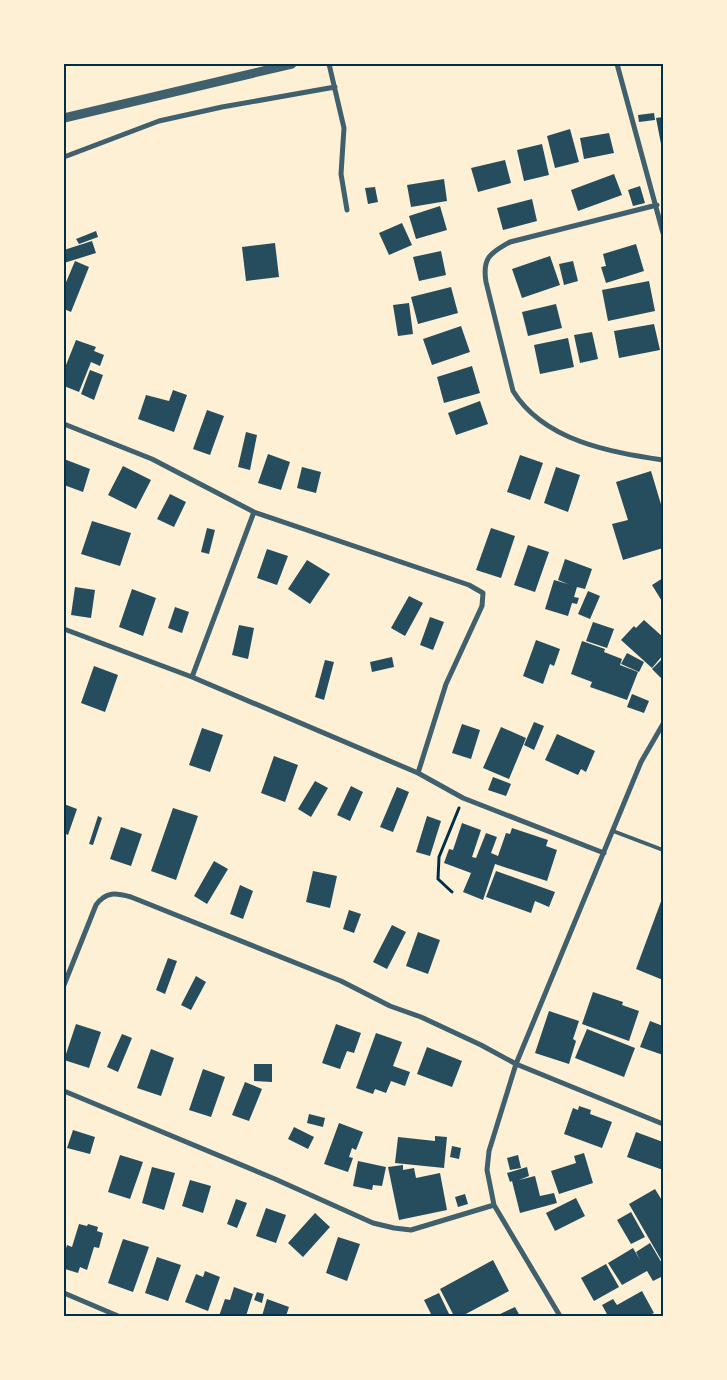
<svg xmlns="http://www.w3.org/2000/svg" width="727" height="1380" font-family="'Source Serif 4',serif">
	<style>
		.building { fill: #264d5e }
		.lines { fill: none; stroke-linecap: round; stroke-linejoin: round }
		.path { stroke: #003049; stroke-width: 3 }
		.service { stroke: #3f606c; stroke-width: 4 }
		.minor { stroke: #3f606c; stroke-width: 5 }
		.tertiary { stroke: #3f606c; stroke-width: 9 }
		.neatline { fill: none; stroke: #003049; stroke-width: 2 }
	</style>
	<rect width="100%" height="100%" fill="#fdf0d5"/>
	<path class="building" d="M654,113L655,120L639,122L638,115Z
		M663,117V143L661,144L656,118Z
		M570,129L579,162L555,168L547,136Z
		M609,133L614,153L584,159L580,138Z
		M542,144L549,175L524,181L517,150Z
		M505,160L511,183L478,192L471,168Z
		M614,174L622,195L578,211L571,190Z
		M444,179L447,201L411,207L407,185Z
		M640,186L645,203L633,206L628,190Z
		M375,187L378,202L368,204L365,188Z
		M532,199L537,221L503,230L497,208Z
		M440,206L447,230L416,239L409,216Z
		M402,223L412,245L389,255L379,233Z
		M96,231L98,237L79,244L76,239Z
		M92,241L96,253L64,263V250Z
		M275,243L279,277L246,281L242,247Z
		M636,244L644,271L606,283L601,267L606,266L603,254Z
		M441,251L446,275L419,281L413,257Z
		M550,256L560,285L522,298L512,269Z
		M75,261L89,267L71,312L64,309V287Z
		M573,261L578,281L564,285L559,264Z
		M649,281L655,311L608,321L602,290Z
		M451,287L458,313L418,324L411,297Z
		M409,303L413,334L398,336L393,305Z
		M556,304L562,328L528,336L522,312Z
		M654,324L660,350L619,358L614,331Z
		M461,326L470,352L432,365L423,339Z
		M592,332L598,359L580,363L574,335Z
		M568,338L574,367L540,374L534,345Z
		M76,340L96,347L94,351L104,355L100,366L91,362L79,392L64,386V370Z
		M472,366L480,393L444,403L437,377Z
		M90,370L103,375L94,400L81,394Z
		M173,390L187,395L174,432L138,419L146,395L169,401Z
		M480,401L488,424L456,435L448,413Z
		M207,410L224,416L210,455L193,449Z
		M246,432L257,435L250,470L238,467Z
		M268,454L290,462L281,490L258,483Z
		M520,455L543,463L530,500L507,492Z
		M64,459L90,469L83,492L64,485Z
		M123,466L151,480L136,509L108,495Z
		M302,467L321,472L316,493L297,488Z
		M556,467L580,475L568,512L544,503Z
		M651,471L663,511V548L623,560L612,524L628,520L616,482Z
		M170,494L186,502L174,527L157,519Z
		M92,521L131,533L120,566L81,554Z
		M207,528L215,530L209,554L201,552Z
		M491,528L515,536L501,578L476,570Z
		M528,545L549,552L535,592L514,585Z
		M267,549L288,556L277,585L257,578Z
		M565,559L592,569L585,589L577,587L574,597L579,598L577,604L572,603L568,616L545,609L554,580L568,584L558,580Z
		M307,560L330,574L310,604L288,589Z
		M663,578V603L652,585Z
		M75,587L95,590L91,618L71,615Z
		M132,589L156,598L143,636L119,627Z
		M588,591L600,596L590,619L578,614Z
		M409,596L423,603L405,636L391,628Z
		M175,607L189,612L182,633L168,628Z
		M430,617L444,622L433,650L420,645Z
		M644,620L663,637V655L652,668L621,640L634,626L636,628Z
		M593,622L614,629L607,648L586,641Z
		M239,625L254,628L248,659L232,655Z
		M536,640L560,649L554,666L550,664L543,684L523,676Z
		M582,641L605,649L604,652L622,659L620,665L638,672L627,700L590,687L592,682L571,674Z
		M627,653L644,662L639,672L621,664Z
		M392,657L394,667L372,672L370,662Z
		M663,658V680L652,669Z
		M325,660L334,662L324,700L315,697Z
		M94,666L118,675L105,712L81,703Z
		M632,694L649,701L644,713L627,707Z
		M534,722L544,726L534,750L524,745Z
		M462,724L480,730L471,759L452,753Z
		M501,727L526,738L509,779L483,768Z
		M202,728L223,735L210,772L189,765Z
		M557,734L595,751L586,772L581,769L578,775L545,760Z
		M274,756L298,765L285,802L261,793Z
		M493,777L511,784L506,796L488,790Z
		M315,781L328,788L311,817L298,809Z
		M351,786L363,792L350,821L337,815Z
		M397,787L409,792L393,832L380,827Z
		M64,804L77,809L68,835L64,833Z
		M173,808L198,816L176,880L151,871Z
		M98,816L102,818L93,845L89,844Z
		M427,816L441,821L430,856L416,852Z
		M462,823L481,830L472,857L476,858L486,833L497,837L491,853L498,856L506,833L510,834L512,828L548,840L546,846L557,850L547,881L495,864L483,900L463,892L471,873L444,863L449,849L453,850Z
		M121,827L142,834L131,866L110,859Z
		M214,861L228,869L207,904L194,896Z
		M313,871L337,876L330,908L306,902Z
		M496,871L555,892L549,907L535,901L531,913L486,897Z
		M240,885L253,891L243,919L230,914Z
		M663,896V980L636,969Z
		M349,910L361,914L354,933L343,929Z
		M392,925L406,932L387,969L373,962Z
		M418,932L440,940L428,974L406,966Z
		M168,958L177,961L165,994L156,990Z
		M196,976L206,982L191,1010L181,1005Z
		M593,992L623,1002L622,1005L639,1011L629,1041L582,1024Z
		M549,1011L579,1021L573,1039L576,1041L569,1064L535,1053Z
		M650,1021L663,1026V1055L640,1047Z
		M76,1024L101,1032L89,1068L64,1060Z
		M336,1024L361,1033L354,1053L347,1051L340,1069L322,1063Z
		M587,1029L635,1048L624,1077L575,1058Z
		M376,1033L402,1042L393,1066L410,1072L405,1086L391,1081L386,1093L375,1089L373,1094L356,1088Z
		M122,1034L132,1038L118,1072L107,1067Z
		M427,1047L462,1061L452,1087L417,1074Z
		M151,1049L174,1058L161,1096L137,1088Z
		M254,1064H272V1082L254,1081Z
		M203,1069L225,1077L211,1117L189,1110Z
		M245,1082L262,1089L249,1121L232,1115Z
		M579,1106L591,1110L590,1114L612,1122L602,1148L564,1134L573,1108L578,1110Z
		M309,1114L325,1118L323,1127L307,1123Z
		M339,1123L363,1132L356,1150L352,1148L349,1157L353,1158L348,1172L324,1164Z
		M294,1127L314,1137L308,1149L288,1139Z
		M73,1130L95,1137L90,1154L67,1148Z
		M636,1132L663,1142V1170L627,1157Z
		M435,1136L447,1137L444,1168L395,1163L398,1137L435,1141Z
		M452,1146L461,1148L459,1159L450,1157Z
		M584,1153L593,1183L559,1194L551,1171L576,1163L574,1156Z
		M120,1155L143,1162L130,1199L108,1192Z
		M518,1155L521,1168L510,1170L507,1158Z
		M358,1161L386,1167L382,1186L373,1185L372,1190L353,1186Z
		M403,1165V1170L414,1168L416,1178L440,1173L447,1210L399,1220L388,1167Z
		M152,1167L175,1173L164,1210L142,1203Z
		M527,1167L529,1176L519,1180L535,1176L540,1196L554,1193L557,1203L520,1213L512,1181L510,1182L507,1173Z
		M190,1180L211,1186L203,1213L182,1206Z
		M655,1189L663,1202V1263L629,1204Z
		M465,1194L468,1204L458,1207L455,1197Z
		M576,1198L585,1216L555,1231L546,1213Z
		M236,1199L247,1203L237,1228L227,1224Z
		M266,1208L286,1215L276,1243L256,1236Z
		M631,1212L645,1237L631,1244L617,1220Z
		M315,1213L330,1227L303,1257L288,1243Z
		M79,1224L87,1226L88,1224L98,1227L97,1231L103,1233L99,1248L94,1247L87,1270L80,1267L78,1273L65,1269L66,1263L64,1262V1255L67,1245L72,1247Z
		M338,1237L360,1244L347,1281L326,1273Z
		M123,1239L149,1247L133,1292L108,1283Z
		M650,1243L663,1265V1276L653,1281L647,1271L622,1285L608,1263L633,1248L640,1260L636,1252Z
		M157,1257L181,1265L168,1301L145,1293Z
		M493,1260L509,1291L462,1316H454L440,1289Z
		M606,1264L619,1287L594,1301L581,1278Z
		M205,1271L220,1277L208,1311L185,1302L196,1274L203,1277Z
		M234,1287L253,1294L246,1316H219L225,1299L230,1300Z
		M642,1291L654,1313L647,1316H608L602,1305L613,1299L617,1305Z
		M257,1292L264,1294L262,1303L254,1300Z
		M439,1293L450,1316H432L424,1300Z
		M267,1299L289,1307L286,1316H262Z
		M515,1307L520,1316H496Z"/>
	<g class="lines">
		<path class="path" d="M452,892L438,879L439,857L459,808"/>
		<path class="service" d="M613,831L663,850"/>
		<path class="minor" d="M329,64L344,128L341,174L347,210
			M617,64L663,233
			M64,157L159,121L222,107L335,87
			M657,205L510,242C490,253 482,258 486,282L513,391C544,441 610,452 663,460
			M64,424L152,459L254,512L469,585L483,593L482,606L446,684L418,773
			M64,629L192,677L418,773L463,798L604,853
			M192,677L254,512
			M64,985L96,905C106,891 116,893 131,897L341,981L390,1006L421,1017L481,1045L516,1064L663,1124
			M64,1091L275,1179L373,1223L394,1228L411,1230L494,1205
			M64,1293L118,1316
			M560,1316L494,1205L487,1170L489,1151L516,1064L641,762L663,724"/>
		<path class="tertiary" d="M64,118L292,64"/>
	</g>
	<rect width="727" height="1380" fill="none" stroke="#fdf0d5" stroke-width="130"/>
	<rect x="65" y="65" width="597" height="1250" class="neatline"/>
</svg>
